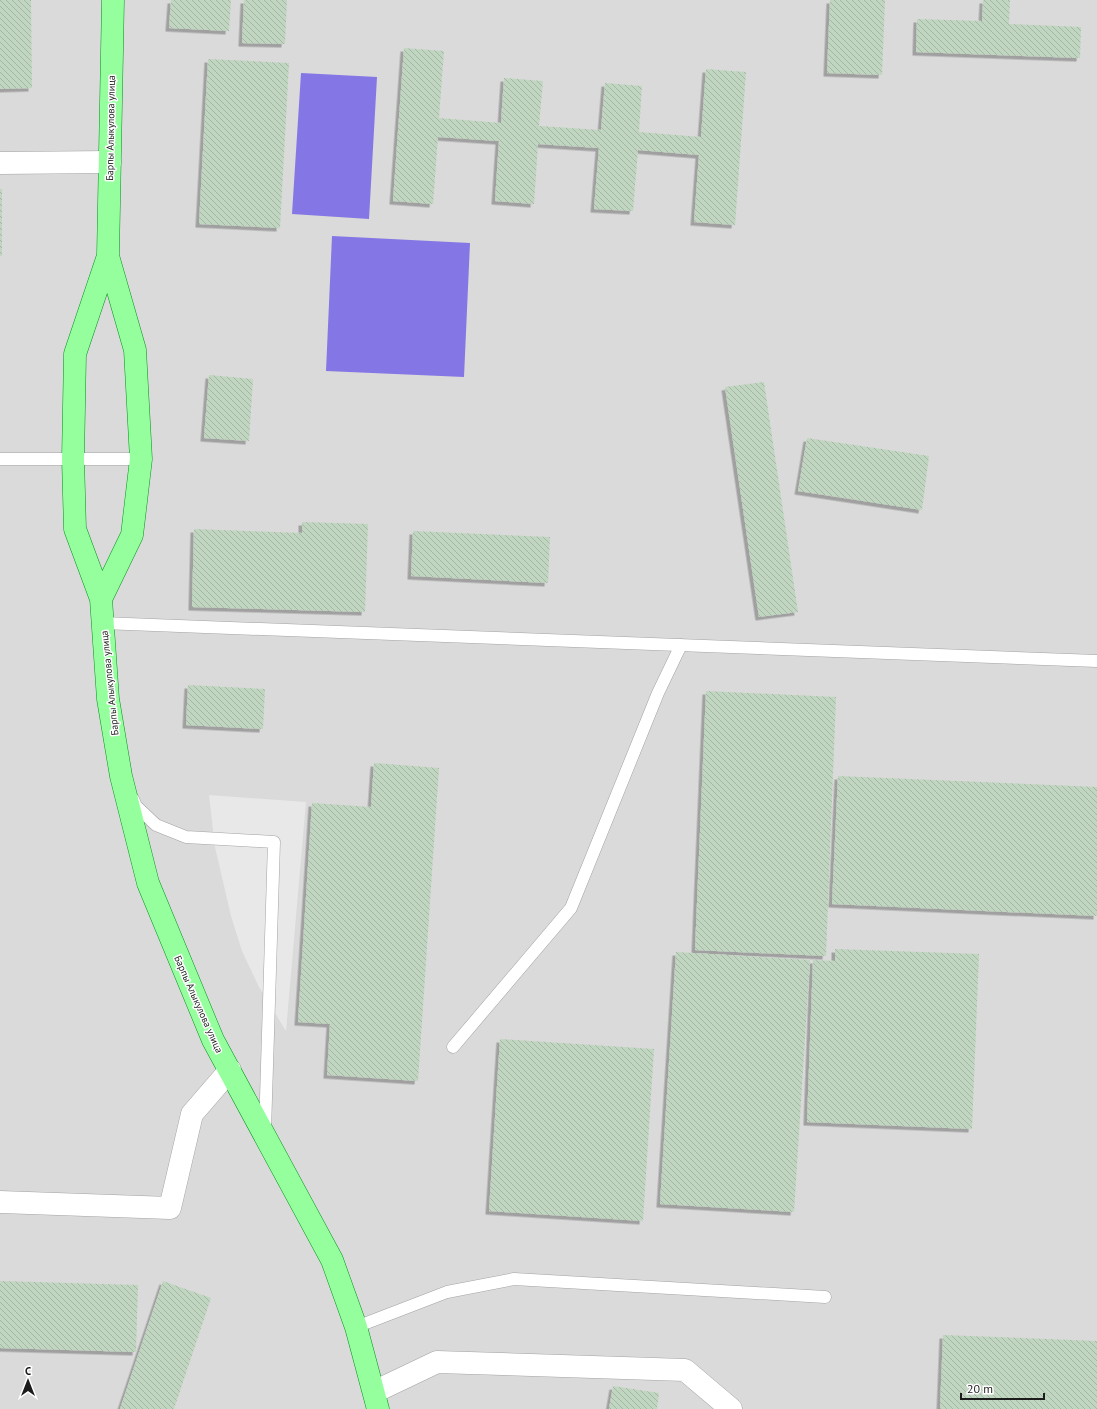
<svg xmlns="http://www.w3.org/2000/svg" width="1097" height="1409" font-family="'PT Sans',sans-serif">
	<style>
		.residential { fill: #d9dad9 }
		.pitch { fill: #8576e6 }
		.parking { fill: #e8e8e8 }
		.building { fill: url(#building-back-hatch); filter: url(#shadow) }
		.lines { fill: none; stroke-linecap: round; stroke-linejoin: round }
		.service-casing { stroke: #a3a3a3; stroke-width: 13 }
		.minor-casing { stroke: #a3a3a3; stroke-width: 23 }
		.primary-casing { stroke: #00941c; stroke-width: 23 }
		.service { stroke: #fff; stroke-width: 12 }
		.minor { stroke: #fff; stroke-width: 22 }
		.primary { stroke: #95ff9e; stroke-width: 22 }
		.labels { text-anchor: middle; stroke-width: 3; stroke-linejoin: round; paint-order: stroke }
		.street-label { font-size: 10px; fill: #1c1c1c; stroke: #fff }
	</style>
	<defs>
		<pattern id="building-back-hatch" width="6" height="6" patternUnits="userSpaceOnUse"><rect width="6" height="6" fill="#c1d6c0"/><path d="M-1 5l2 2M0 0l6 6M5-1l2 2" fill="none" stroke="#a5b7a4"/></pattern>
		<filter id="shadow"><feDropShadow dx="-3.5" dy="3.5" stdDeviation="0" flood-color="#0004"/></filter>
	</defs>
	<rect width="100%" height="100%" fill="#e0efe3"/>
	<path class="residential" d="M0,0H1097V1409H0Z"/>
	<path class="pitch" d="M301,73L377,77L369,219L292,214Z
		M332,236L470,243L464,377L326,371Z"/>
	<path class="parking" d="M209,795L306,802L286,1031L259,987L242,951L231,916L215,847Z"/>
	<path class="building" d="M0,0H31L32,88L0,89Z
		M171,0H231L229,31L169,28Z
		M244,0H287L285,44L242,43Z
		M830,0H885L882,75L827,73Z
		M983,0H1010L1009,24L1081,27L1080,58L916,52L917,19L982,21Z
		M404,48L444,51L439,118L501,123L504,78L543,81L539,126L601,130L605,83L642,86L639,132L701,137L706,69L746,72L735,225L694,222L699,155L638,150L633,211L594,209L599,148L538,144L534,204L495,201L499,141L438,137L433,204L393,201Z
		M208,59L289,63L280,228L199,224Z
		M0,189H2V256H0Z
		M209,375L253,379L249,441L204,438Z
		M764,382L798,612L759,617L725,387Z
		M807,438L929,456L922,510L798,491Z
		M302,522L368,524L365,612L192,607L194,529L302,533Z
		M413,531L550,537L548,583L411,576Z
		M188,685L265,689L263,729L186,725Z
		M706,691L836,697L826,956L695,950Z
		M374,763L439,768L418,1081L327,1075L330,1024L298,1022L312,803L371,807Z
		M838,776L1097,787V916L832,904Z
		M835,949L979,954L972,1129L807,1122L813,960L835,961Z
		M676,952L810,960L794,1212L660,1204Z
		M500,1039L654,1049L643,1221L489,1211Z
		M0,1281L138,1285L136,1352L0,1348Z
		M163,1281L211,1298L174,1409H120Z
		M943,1335L1097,1341V1409H940Z
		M613,1386L659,1393L657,1409H609Z"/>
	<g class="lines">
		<g class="service-casing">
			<path id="service" d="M0,459H141
				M102,623C434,635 765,649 1097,661
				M133,799L136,806L156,825L186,837L274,842L265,1130
				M453,1047L571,908L658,693L681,645
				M356,1327L447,1292L514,1279L825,1297"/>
		</g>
		<g class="minor-casing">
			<path id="minor" d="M0,163L110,162
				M0,1202L170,1208L192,1114L230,1070
				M374,1392L437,1362L685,1370L731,1409"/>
		</g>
		<g class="primary-casing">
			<path id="primary" d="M108,256L75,354L73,459L75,529L101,599L108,699L121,776L148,883L213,1040L332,1260L356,1327L378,1409
				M101,599L132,535L141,459L135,350L108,256L113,0"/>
		</g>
		<use href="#service" class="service"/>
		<use href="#minor" class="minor"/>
		<use href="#primary" class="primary"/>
	</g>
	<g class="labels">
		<g class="street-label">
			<text transform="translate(110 128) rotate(-89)" y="4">Барпы Алыкулова улица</text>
			<text transform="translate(109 683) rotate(-96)" y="4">Барпы Алыкулова улица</text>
			<text transform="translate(199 1004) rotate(66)" y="4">Барпы Алыкулова улица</text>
		</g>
	</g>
	<g transform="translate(28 1381)" stroke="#ffffff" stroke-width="3" paint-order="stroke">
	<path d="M0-3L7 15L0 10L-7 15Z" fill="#1c1c1c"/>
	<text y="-6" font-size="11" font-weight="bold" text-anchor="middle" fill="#1c1c1c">С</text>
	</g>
	<path d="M961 1393v6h83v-6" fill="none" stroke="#1c1c1c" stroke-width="2"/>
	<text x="967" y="1393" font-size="12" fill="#1c1c1c" stroke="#ffffff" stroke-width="3" paint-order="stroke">20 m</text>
</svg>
